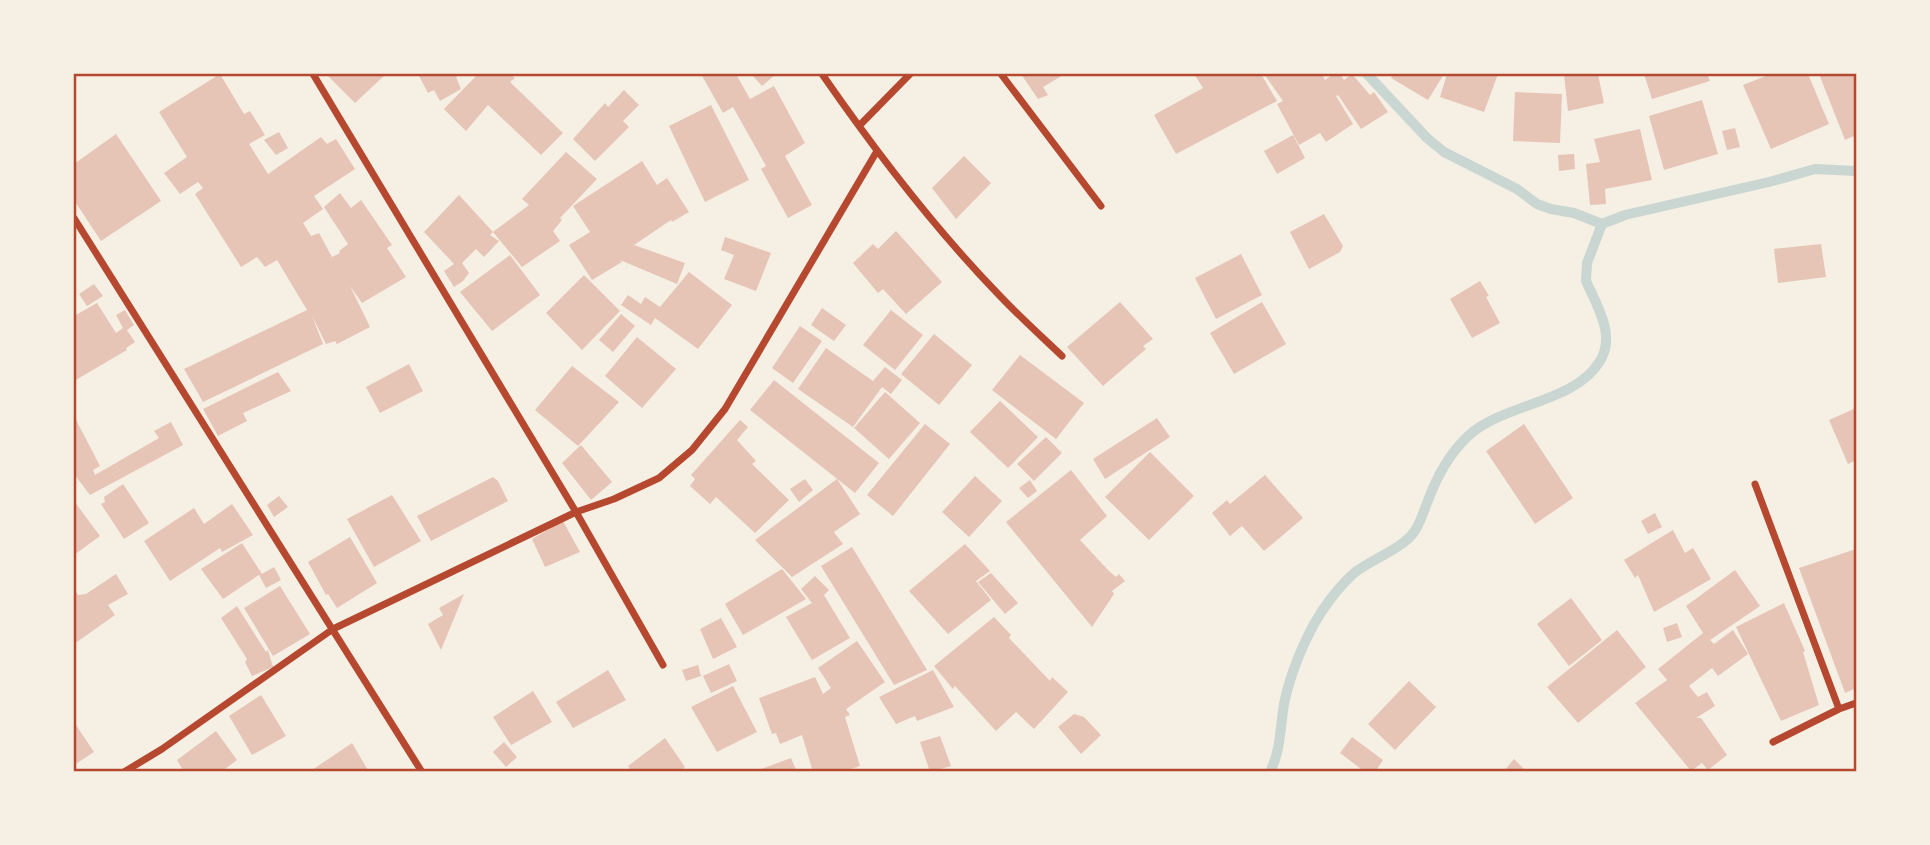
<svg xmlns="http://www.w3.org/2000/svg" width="1930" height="845" font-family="'Varela Round',sans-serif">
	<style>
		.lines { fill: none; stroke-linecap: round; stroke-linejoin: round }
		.stream { stroke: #c9d6d2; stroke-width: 10 }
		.building { fill: #e6c5b7 }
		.minor { stroke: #b5482f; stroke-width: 7 }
		.neatline { fill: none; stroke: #b5482f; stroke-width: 2.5 }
	</style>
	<rect width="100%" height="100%" fill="#f6efe4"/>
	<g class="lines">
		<path class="stream" d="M1367,74L1427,138L1444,152L1517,189L1537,204L1551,209L1574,213L1602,224
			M1270,772C1281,750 1280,728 1284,704C1290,674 1305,637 1322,611C1330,599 1342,584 1353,574C1368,561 1404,548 1414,532C1420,524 1423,513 1427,503C1436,478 1448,455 1468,436C1504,403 1575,403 1600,361C1616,335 1597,306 1586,281L1587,263L1602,224L1625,215L1769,182L1815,169L1856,171"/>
	</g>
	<path class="building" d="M220,74L244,114L250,111L265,135L249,144L268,174L321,137L327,144L336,139L355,169L314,196L323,209L303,223L311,236L319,233L332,257L340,253L339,251L348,244L324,207L340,193L351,208L361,200L392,245L387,248L406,277L362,303L350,286L370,327L337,344L335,341L326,344L312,316L323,344L203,402L184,369L307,310L277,260L265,267L257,257L241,267L195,194L203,188L198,182L180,194L164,173L187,157L159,112Z
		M326,74H386L355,103Z
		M418,74H461L456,77L461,89L440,101L434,90L428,93Z
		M478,74H509L515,78L510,82L563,133L541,155L488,105L466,131L444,109Z
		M701,74H736L750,99L774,86L805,143L785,156L812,205L788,218L761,169L766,166L733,107L723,113Z
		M751,74H776L762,86Z
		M1021,74H1065L1043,87L1048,95L1038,99Z
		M1194,74H1261L1277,101L1176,154L1154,115L1203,88Z
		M1264,74H1322L1325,80L1333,74H1340L1344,80L1352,74L1370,95L1374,92L1388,112L1361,129L1338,95L1336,96L1353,124L1326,142L1320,133L1299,145L1277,104L1283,101Z
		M1393,74H1444L1428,100L1391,78Z
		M1447,74H1498L1484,112L1440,97Z
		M1564,74H1598L1604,103L1568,111Z
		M1644,74H1707L1710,81L1652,99Z
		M1771,74H1808L1829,124L1771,149L1743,85Z
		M1819,74H1856V135L1845,140Z
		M624,90L639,105L623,121L629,127L595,161L573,139L605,103L608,107Z
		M1515,92L1562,94L1560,143L1513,141Z
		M1702,100L1718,154L1664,170L1649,116Z
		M711,105L749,180L705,202L669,126Z
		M1735,128L1740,147L1727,150L1722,131Z
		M1640,129L1652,180L1605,189L1606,204L1590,205L1586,164L1600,162L1594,139Z
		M279,132L288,148L276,155L264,140Z
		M116,134L161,201L101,241L74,200V164Z
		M1293,135L1305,158L1277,174L1264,151Z
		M566,152L597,179L560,218L562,220L553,231L560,241L522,267L493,232L529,205L522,199Z
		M1574,154L1575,169L1559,171L1558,155Z
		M964,156L991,183L956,219L932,188Z
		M642,161L657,185L667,178L689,212L672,222L671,220L634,245L685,263L677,284L620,260L622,262L592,280L569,245L590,232L573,206Z
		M459,195L493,232L490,235L499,241L484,257L476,249L462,263L469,273L463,281L454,287L444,271L454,264L424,232Z
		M1324,214L1343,246L1340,252L1309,269L1290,232Z
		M896,231L942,282L906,314L883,289L878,293L853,263L873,244L878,249Z
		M725,237L771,253L756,291L724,279L734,255L721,250Z
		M1821,244L1826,277L1778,283L1774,249Z
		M1241,254L1262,295L1216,319L1195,278Z
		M510,255L540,295L492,331L460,292Z
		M689,272L732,305L698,349L655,318L651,325L621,305L628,295L641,304L645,297L660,307Z
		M584,275L620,311L582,350L546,313Z
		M1480,281L1489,296L1486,297L1500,323L1472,338L1450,299Z
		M94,284L103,296L87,306L79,294Z
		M1120,302L1153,339L1143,346L1146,349L1103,386L1067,347Z
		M1262,302L1286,344L1234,374L1210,333Z
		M97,303L116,333L123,328L116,315L125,310L134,325L127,330L135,342L126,348L127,350L74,381V316Z
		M822,308L846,325L834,341L811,325Z
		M891,310L923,335L895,370L863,345Z
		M621,314L635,326L613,352L599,340Z
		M800,326L822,341L793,383L772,368Z
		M934,334L972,365L939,405L901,374Z
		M637,337L676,369L642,408L605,376Z
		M826,348L873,381L885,367L902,380L891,394L882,387L853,427L798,389Z
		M1020,355L1084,403L1056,439L992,390Z
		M409,364L423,391L380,413L366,387Z
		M572,366L619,402L578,446L535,410Z
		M278,372L291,391L243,413L247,421L218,436L203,409Z
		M774,380L879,463L855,493L750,410Z
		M885,392L920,423L889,459L854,428Z
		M1000,401L1038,437L1008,468L970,432Z
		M1856,408V460L1848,464L1829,420Z
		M74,416L100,466L93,470L95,475L159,438L154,431L171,422L183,445L90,495L74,474Z
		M1157,418L1170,437L1105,479L1093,459Z
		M740,420L748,427L737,440L756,461L752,464L789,500L755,533L716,497L710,504L690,486L695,479L691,475Z
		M925,424L950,444L893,516L867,495Z
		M1524,424L1573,498L1535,524L1486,451Z
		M1046,437L1062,453L1034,481L1017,464Z
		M581,445L612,482L591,500L562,463Z
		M1150,452L1194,496L1149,540L1105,497Z
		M1071,470L1107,516L1080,540L1109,571L1116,577L1119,574L1125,581L1112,591L1114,594L1092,627L1006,522Z
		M1265,475L1303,518L1264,551L1242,526L1230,536L1212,513L1227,500L1230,504Z
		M975,476L1002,501L969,537L942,512Z
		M493,477L498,481L508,501L431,541L417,516Z
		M805,479L813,490L799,502L790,489Z
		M837,479L860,514L834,532L843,544L792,577L755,540Z
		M1030,480L1037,491L1028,498L1019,488Z
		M123,484L149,523L124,539L101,504L105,502L104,497Z
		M392,495L421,541L374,567L347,519Z
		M279,496L288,507L274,517L267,505Z
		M74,501L100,536L74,555Z
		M232,504L253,535L222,552L220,548L170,581L144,541L194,508L204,524Z
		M1655,513L1662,527L1648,534L1641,521Z
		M563,521L580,552L545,567L532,539Z
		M1673,530L1685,553L1693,548L1711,579L1654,612L1638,575L1635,578L1624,560Z
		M350,537L377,583L337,608L328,594L326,595L308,562Z
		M242,543L262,574L274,567L281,580L266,588L259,575L223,599L201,569Z
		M965,544L990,571L976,581L991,600L948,634L909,591Z
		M852,547L866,570L927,670L894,685L821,566Z
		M1856,549V688L1845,693L1799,568Z
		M782,569L806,599L743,635L725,604Z
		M1735,570L1760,606L1710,640L1714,644L1733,630L1748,654L1718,676L1712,668L1689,686L1698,697L1707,692L1715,706L1696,718H1701L1727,755L1708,770L1702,763L1691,771L1635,703L1667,680L1658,669L1703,633L1686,606Z
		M991,573L1018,603L1005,614L978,582Z
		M116,574L128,594L108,605L115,615L74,644V589L78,595L86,594Z
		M815,576L829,590L824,595L850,638L812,660L786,617L812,603L801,589Z
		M280,586L310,634L273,656L244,608Z
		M464,594L441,650L428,624L443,615L439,608Z
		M1571,598L1602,640L1569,666L1537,624Z
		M1784,603L1805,651L1803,652L1819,705L1781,721L1736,627Z
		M237,606L266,652L268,650L273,667L252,676L245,662L247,659L221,618Z
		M994,617L1011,635L1009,638L1050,681L1052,677L1068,692L1034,729L1016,712L996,731L955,686L953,689L934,666Z
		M721,618L737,647L713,659L700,629Z
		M1677,623L1682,637L1667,642L1663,628Z
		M1617,630L1646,667L1578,723L1547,687Z
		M857,641L885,682L846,709L850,715L845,717L860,766L842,772H813L802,735L780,744L776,733L772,734L759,698L815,677L823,694L831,688L818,668Z
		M729,664L737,681L711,693L703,676Z
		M698,665L701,676L686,681L682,670Z
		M608,670L626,700L573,728L556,702Z
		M933,670L954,707L917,721L915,716L896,724L879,697Z
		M1409,681L1436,707L1395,750L1368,724Z
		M733,686L757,732L717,752L691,707Z
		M533,691L552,722L511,745L493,717Z
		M261,695L286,736L252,755L229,716Z
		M1074,714L1084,717L1101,735L1081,754L1058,727Z
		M74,722L94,752L74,765Z
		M216,731L237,760L221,772H184L177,760Z
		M940,736L951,766L930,772L920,742Z
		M1352,737L1383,760L1375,772H1365L1340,753Z
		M665,738L685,767L680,772H632L628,766Z
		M504,742L517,757L506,767L493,752Z
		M352,743L369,772H309Z
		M791,758L797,772H756V771Z
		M1514,759L1527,772H1503Z"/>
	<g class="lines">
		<path class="minor" d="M313,74L576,512L663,665
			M822,74C876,152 934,228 1000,296C1020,317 1041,336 1062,356
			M1001,74L1101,206
			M859,126L910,74
			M74,218L422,772
			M1755,484L1839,709
			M1773,742L1839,709L1856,703
			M124,772L162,749L333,629L576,512L614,499L659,478L692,450L725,409L877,151"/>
	</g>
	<rect width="1930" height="845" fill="none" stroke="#f6efe4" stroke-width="150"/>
	<rect x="75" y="75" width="1780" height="695" class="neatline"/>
</svg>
